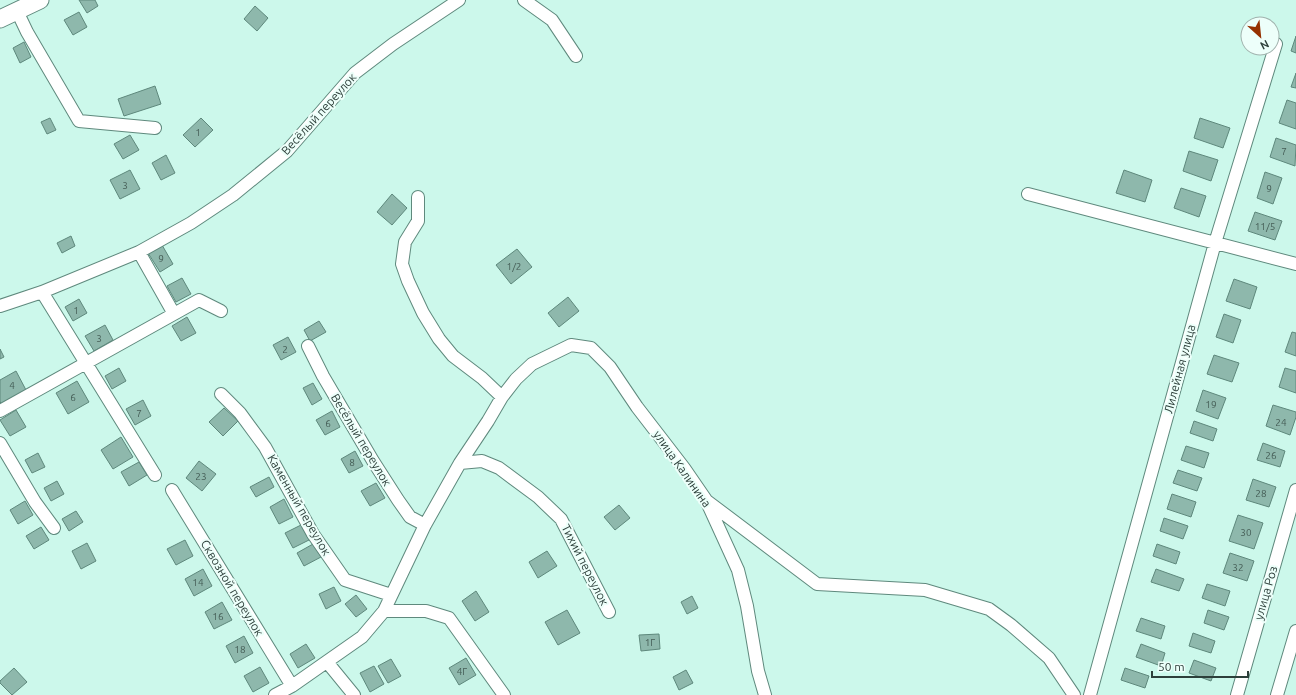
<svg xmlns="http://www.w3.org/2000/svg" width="1296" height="695" font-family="Ubuntu,sans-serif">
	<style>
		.building { fill: #8eb8ac; stroke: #5e887c }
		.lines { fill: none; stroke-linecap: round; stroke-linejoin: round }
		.street-casing { stroke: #5f897d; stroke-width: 14 }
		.secondary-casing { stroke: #5f897d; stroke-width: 19 }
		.street { stroke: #fff; stroke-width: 12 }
		.secondary { stroke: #fff; stroke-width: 17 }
		.labels { text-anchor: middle; stroke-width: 4; stroke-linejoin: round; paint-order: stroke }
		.number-label { font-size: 10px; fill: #455d56 }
		.street-label { font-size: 12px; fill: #2d3f3a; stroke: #edfffa }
	</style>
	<rect width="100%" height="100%" fill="#ccf8eb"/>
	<path class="building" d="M79,0H95L98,6L87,13Z
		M255,6L268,18L257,31L244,19Z
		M79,12L87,27L73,35L64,20Z
		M1296,36V53L1291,51Z
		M24,42L31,57L20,63L13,48Z
		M1296,73V88L1291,87Z
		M155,86L161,104L124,116L118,99Z
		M1287,100L1296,103V129L1279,123Z
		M50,118L56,130L47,134L41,122Z
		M201,118L213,130L195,147L183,135Z
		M1200,118L1230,128L1223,148L1194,138Z
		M130,135L139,150L123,159L114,144Z
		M1276,138L1296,145L1295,166L1270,157Z
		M1189,151L1218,160L1211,181L1183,171Z
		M166,155L175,173L161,180L152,163Z
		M130,170L140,189L120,199L110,180Z
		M1124,170L1152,180L1145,202L1116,193Z
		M1265,172L1282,178L1273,204L1257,198Z
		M1181,188L1206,196L1199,217L1174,208Z
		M392,194L407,208L392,225L377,212Z
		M1255,212L1282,221L1275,240L1248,231Z
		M71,236L75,246L62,253L57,243Z
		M162,245L173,264L160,272L148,253Z
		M517,249L532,267L511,284L496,265Z
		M182,278L191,294L176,302L167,286Z
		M1234,279L1257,287L1250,309L1226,301Z
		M568,297L579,311L559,327L548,313Z
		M79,299L87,313L73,321L65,307Z
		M1224,314L1241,320L1233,343L1216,337Z
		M187,317L196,333L181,341L172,326Z
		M319,321L326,332L310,341L304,330Z
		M105,325L113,340L94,351L85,336Z
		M1292,332L1296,333V356L1285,352Z
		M288,337L296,352L281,360L273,345Z
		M0,349L4,357L0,359Z
		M1214,355L1239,363L1232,382L1207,374Z
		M119,368L126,381L112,389L105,376Z
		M1285,368L1296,371V393L1279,387Z
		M16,371L26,390L1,404L0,401V380Z
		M77,381L89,402L68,414L56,393Z
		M313,383L322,399L312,405L303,388Z
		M1203,390L1226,398L1218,419L1196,411Z
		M143,400L151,416L135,425L126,409Z
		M1273,405L1296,412V417L1290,435L1266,426Z
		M224,408L238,421L223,436L209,422Z
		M16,410L26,427L10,436L0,420Z
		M332,411L340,427L325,435L316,420Z
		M1194,421L1217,429L1213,441L1190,433Z
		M121,437L133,457L113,469L101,450Z
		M1263,443L1285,451L1280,467L1257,460Z
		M1186,446L1209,453L1204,468L1181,460Z
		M355,451L363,466L349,473L341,459Z
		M38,453L45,467L32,473L25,460Z
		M199,461L216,474L202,491L186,478Z
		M139,462L147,475L129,486L121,472Z
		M1178,470L1202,478L1197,491L1173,483Z
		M269,477L274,487L256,497L250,487Z
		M1253,479L1276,487L1269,507L1246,500Z
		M57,481L64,494L51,501L44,488Z
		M376,483L385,498L370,506L361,491Z
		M1172,494L1196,502L1191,517L1167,509Z
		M284,499L293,517L279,524L270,507Z
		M25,501L33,515L18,524L10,510Z
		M619,505L630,518L615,530L604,517Z
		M76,511L83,522L69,531L62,519Z
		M1238,515L1263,523L1254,549L1229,541Z
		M1164,518L1188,526L1183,539L1160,531Z
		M301,525L309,540L293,548L285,533Z
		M41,527L49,540L34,549L26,536Z
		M185,540L193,556L176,565L167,549Z
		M87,543L96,561L81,569L72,551Z
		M313,544L321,557L304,566L297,553Z
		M1157,544L1180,552L1176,564L1153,556Z
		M547,551L557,566L538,578L529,562Z
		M1230,553L1254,561L1247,581L1223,573Z
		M203,569L212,586L194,596L185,579Z
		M1156,569L1184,579L1179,591L1151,582Z
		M1207,584L1230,591L1225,606L1202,598Z
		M334,587L341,601L326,609L319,594Z
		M476,591L489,612L475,621L462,601Z
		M356,595L367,609L356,617L345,604Z
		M692,596L698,608L687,614L681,602Z
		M222,602L232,620L214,629L205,612Z
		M567,610L580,633L558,645L545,622Z
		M1208,610L1229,617L1224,630L1204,623Z
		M1141,618L1165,626L1161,639L1136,631Z
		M1193,633L1215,641L1211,653L1189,646Z
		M659,634L660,649L641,651L639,635Z
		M244,636L253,653L235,663L226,646Z
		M306,644L315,658L298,668L290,654Z
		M1141,644L1165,653L1161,666L1136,657Z
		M466,658L476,675L459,685L449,668Z
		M391,659L401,676L388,683L378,666Z
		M1194,660L1216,668L1211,681L1189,673Z
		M374,666L384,684L370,692L360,673Z
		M260,667L269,683L253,692L244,676Z
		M14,668L27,682L12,695L0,683V681Z
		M1125,668L1149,676L1145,688L1121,680Z
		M686,670L693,683L679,690L673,677Z"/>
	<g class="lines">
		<g class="street-casing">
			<path id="street" d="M524,0L552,20L576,56
				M17,11L27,32L79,121L155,128
				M1028,194L1296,264
				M418,197V221L405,242L402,264L408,281L423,313L439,339L453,356L482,378L502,397
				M139,252L174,314
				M42,292L155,475
				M0,306L42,292L139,252L191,223L233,195L287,151L355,73L393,44L459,0
				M308,346L323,376L373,461L398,500L410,517L425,525
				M221,394L240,413L265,447L313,534L345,580L391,595
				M0,411L199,300L221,311
				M0,443L35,502L54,528
				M460,463L482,461L499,468L538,497L561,519L609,612
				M172,490L292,686
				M707,501L817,584L925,590L989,609L1011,625L1049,658L1074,695
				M384,611H426L449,618L504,695
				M327,662L354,695
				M275,695L292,686L362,637L384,611L425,525L460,463L488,421L502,397L516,379L532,364L571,345L591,348L610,367L637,407L684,468L706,500L738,570L747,606L758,671L765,695
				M1090,695L1215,243L1276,44
				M1237,695L1296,490
				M1277,695L1296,631"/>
		</g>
		<g class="secondary-casing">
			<path id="secondary" d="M0,19L40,0"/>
		</g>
		<use href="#street" class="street"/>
		<use href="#secondary" class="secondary"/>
	</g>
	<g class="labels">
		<g class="number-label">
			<text x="198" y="136">1</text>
			<text x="1284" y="155">7</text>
			<text x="125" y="189">3</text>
			<text x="1269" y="192">9</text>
			<text x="1265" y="230">11/5</text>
			<text x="161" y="262">9</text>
			<text x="514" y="270">1/2</text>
			<text x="76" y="314">1</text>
			<text x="99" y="342">3</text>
			<text x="285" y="353">2</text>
			<text x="12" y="389">4</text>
			<text x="73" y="401">6</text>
			<text x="1211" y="408">19</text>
			<text x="139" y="417">7</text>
			<text x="1281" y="426">24</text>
			<text x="328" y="427">6</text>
			<text x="1271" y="459">26</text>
			<text x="352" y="466">8</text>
			<text x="201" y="480">23</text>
			<text x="1261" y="497">28</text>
			<text x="1246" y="536">30</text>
			<text x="1238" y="571">32</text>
			<text x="198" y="586">14</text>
			<text x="218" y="620">16</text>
			<text x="650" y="646">1Г</text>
			<text x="240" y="653">18</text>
			<text x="462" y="675">4Г</text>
		</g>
		<g class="street-label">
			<text transform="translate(319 114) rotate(-48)" y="4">Весёлый переулок</text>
			<text transform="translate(1180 369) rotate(-75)" y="4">Лилейная улица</text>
			<text transform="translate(361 440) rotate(59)" y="4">Весёлый переулок</text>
			<text transform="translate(682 469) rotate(55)" y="4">улица Калинина</text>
			<text transform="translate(299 505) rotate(60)" y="4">Каменный переулок</text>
			<text transform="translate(585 565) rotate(63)" y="4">Тихий переулок</text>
			<text transform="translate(232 588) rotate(59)" y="4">Сквозной переулок</text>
			<text transform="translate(1266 593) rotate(-74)" y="4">улица Роз</text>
		</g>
	</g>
	<g transform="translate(1260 36) rotate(153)"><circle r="19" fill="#edfffa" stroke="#a0b2ad"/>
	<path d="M0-3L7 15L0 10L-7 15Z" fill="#953100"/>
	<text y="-6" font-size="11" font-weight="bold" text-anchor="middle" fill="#2d3f3a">N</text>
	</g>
	<path d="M1152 671v6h96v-6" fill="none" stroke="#2d3f3a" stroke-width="2"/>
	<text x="1158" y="671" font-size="12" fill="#2d3f3a" stroke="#edfffa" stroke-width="3" paint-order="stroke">50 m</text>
</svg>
